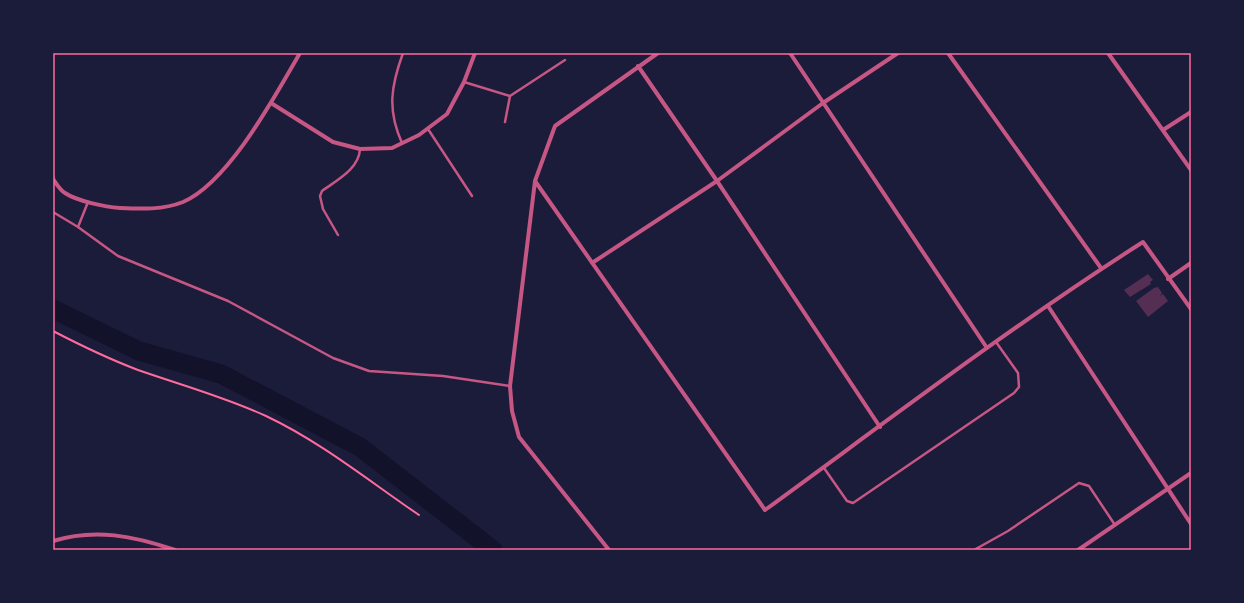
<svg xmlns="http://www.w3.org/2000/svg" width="1244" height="603" font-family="Barlow,sans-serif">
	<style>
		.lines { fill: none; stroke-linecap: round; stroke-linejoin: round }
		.river { stroke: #12122b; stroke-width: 19 }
		.building { fill: #542f53 }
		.path { stroke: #ff6b9d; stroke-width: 2 }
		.service { stroke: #c65784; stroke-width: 2.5 }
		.minor { stroke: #c65784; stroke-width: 4 }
		.neatline { fill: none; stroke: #ff6b9d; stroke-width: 1.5 }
	</style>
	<rect width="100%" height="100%" fill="#1b1b3a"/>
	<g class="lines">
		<path class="river" d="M53,309L139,351L221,374L360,447L493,550"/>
	</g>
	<path class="building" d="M1148,274L1153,280L1150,282L1151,284L1130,297L1124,290Z
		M1158,287L1162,293L1160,296L1163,294L1168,301L1148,317L1136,301L1154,288Z"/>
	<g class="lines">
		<path class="path" d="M53,331C80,345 109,359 138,370C181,385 225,397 266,416C321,442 369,481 419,515"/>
		<path class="service" d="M464,82L510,96L565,60
			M505,122L510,96
			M428,129L472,196
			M402,143C387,110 391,86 403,53
			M53,212L78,227L88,202
			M78,227L118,256L228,301L333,358L369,371L443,376L510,386
			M338,235L323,209L320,196L322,191C337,180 359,169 360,149
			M824,468L847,501L853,503L1014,393L1019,387L1018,373L996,342
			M974,550L1008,531L1079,483L1089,486L1115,525"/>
		<path class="minor" d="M790,53L987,348
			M948,53L1101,268
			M1108,53L1191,170
			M638,66L717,181L880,427
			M271,103L333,142L360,149L392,148L419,135L447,114L464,82L475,53
			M1163,130L1191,112
			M53,179C56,183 60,190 65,193C77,201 105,207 120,208C141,209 163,210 183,202C229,182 275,96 300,53
			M535,181L765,510C890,419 1013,325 1143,242L1191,309
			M592,263L717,181L823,103L898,53
			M1168,279L1191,263
			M1048,306L1191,524
			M53,541C95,528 134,536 175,550
			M609,550L519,437L512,411L510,386L535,181L555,126L658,53
			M1078,550L1191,473"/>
	</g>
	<rect width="1244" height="603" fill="none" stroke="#1b1b3a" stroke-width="108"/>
	<rect x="54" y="54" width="1136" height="495" class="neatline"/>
</svg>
